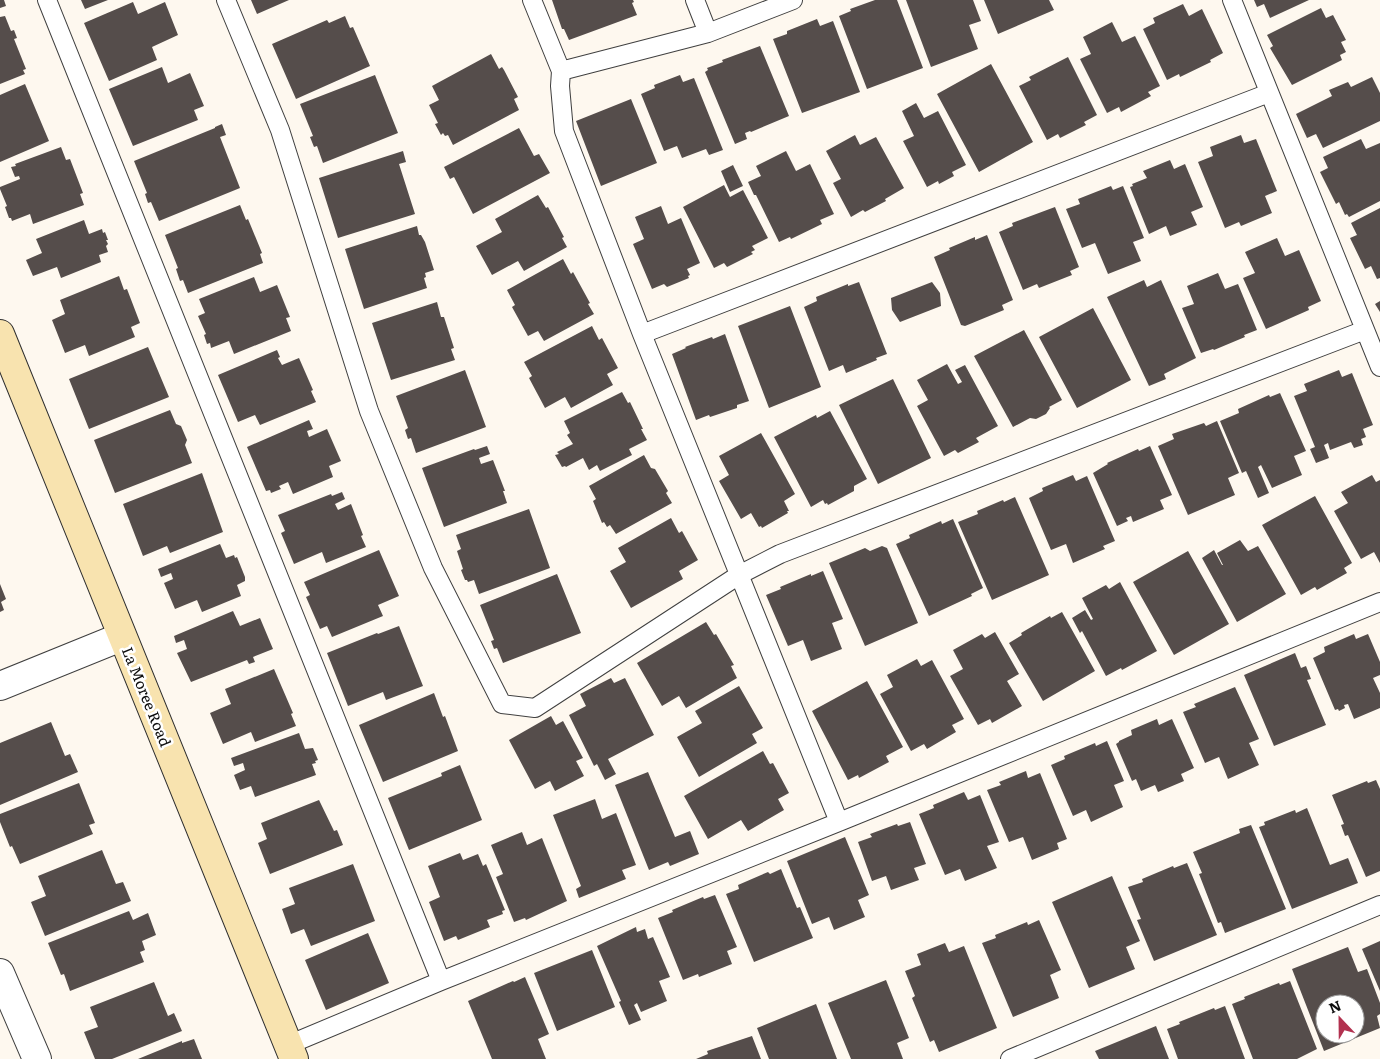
<svg xmlns="http://www.w3.org/2000/svg" width="1380" height="1059" font-family="Literata,serif">
	<style>
		.building { fill: #554d4b; fill-rule: evenodd }
		.lines { fill: none; stroke-linecap: round; stroke-linejoin: round }
		.lane-casing { stroke: #404040; stroke-width: 20 }
		.street-casing { stroke: #404040; stroke-width: 30 }
		.secondary-casing { stroke: #2f2f2f; stroke-width: 30 }
		.lane { stroke: #fff; stroke-width: 18 }
		.street { stroke: #fff; stroke-width: 28 }
		.secondary { stroke: #f8e3af; stroke-width: 28 }
		.labels { text-anchor: middle; stroke-width: 5; stroke-linejoin: round; paint-order: stroke }
		.street-label { font-size: 15px; fill: #0d0d0d; stroke: #fff }
	</style>
	<rect width="100%" height="100%" fill="#fef8ef"/>
	<path class="building" d="M0,0H4L6,6L0,8Z
		M81,0H108L85,9Z
		M251,0H289L257,14Z
		M552,0H633L634,2L632,3L637,15L569,40L564,29H562Z
		M875,0H897L923,68L867,89L839,16L851,11L850,9Z
		M906,0H973L981,21L969,25L978,49L931,67Z
		M984,0H1049L1054,10L998,34Z
		M1254,0H1309L1270,18L1264,4L1257,7Z
		M133,2L138,14L165,2L178,35L152,47L157,60L109,81L84,23Z
		M1183,4L1189,16L1202,9L1223,53L1210,60L1211,62L1180,77L1179,74L1167,80L1143,29L1155,23L1153,18Z
		M1321,8L1326,18L1333,15L1346,40L1341,42L1346,52L1340,55L1342,60L1292,85L1270,48L1273,46L1267,35Z
		M5,16L11,31L14,30L17,38L14,39L26,69L23,70L25,74L0,84V17Z
		M345,16L350,28L353,27L370,66L296,99L272,44L327,20L329,23Z
		M817,19L820,26L833,21L860,92L802,113L773,39L787,34V31Z
		M1112,22L1122,42L1135,36L1160,86L1148,92L1151,96L1121,112L1119,107L1107,113L1080,59L1091,54L1083,37Z
		M760,46L789,116L751,132L750,131L745,133L747,139L735,144L705,72L708,70L707,68L723,62L722,60Z
		M491,54L499,69L502,67L504,70L518,97L514,99L519,110L453,145L448,135L445,136L443,133L441,135L435,124L438,123L429,105L439,100L432,86Z
		M1068,57L1097,115L1084,122L1086,125L1060,138L1058,134L1047,140L1019,86L1031,80L1029,77Z
		M991,64L1033,142L979,172L937,94Z
		M162,67L168,83L190,73L204,106L194,110L198,120L133,146L109,89Z
		M375,75L398,133L323,163L317,146L314,147L310,137L313,136L300,104Z
		M680,75L683,82L694,78L723,150L709,155L706,149L682,158L677,146L664,151L641,94L655,88L654,85Z
		M1372,77L1380,93V121L1323,148L1316,134L1307,138L1296,114L1332,96L1329,90L1348,82L1351,87Z
		M25,84L49,141L0,162V95Z
		M631,99L657,163L601,186L576,121Z
		M916,103L924,118L938,111L966,165L952,172L954,176L939,184L938,181L927,187L903,141L914,136L902,111Z
		M222,124L226,135L220,137L240,188L159,221L151,202L148,203L145,194L147,193L134,161L215,128V127Z
		M519,128L534,156L539,154L550,173L473,214L454,177L450,179L444,167Z
		M855,135L860,145L876,137L904,188L885,199L886,201L865,212L863,210L851,217L833,183L841,179L826,151Z
		M1241,135L1244,143L1256,139L1277,191L1265,196L1272,213L1241,226L1239,222L1225,228L1198,162L1213,156L1210,147Z
		M1361,139L1366,149L1380,143V201L1349,217L1347,214L1345,215L1339,202L1336,204L1320,172L1328,168L1323,157Z
		M61,147L66,160L70,159L83,193L80,194L84,205L33,224L30,214L12,221L11,218H9L5,207L7,206L0,189V187L20,179L19,176L15,177L11,167L16,166L15,164Z
		M403,151L406,162L399,164L415,214L338,238L319,178Z
		M786,151L796,171L810,164L834,214L820,220L822,224L791,239L790,237L779,242L756,195H754L748,182L761,176L756,166Z
		M1170,160L1174,169L1185,164L1203,207L1191,212L1197,225L1170,236L1166,226L1149,234L1130,187L1133,186L1132,184L1147,178L1143,171Z
		M733,165L743,186L730,192L721,171Z
		M724,185L730,197L743,190L768,238L752,246L755,250L751,252L753,254L727,267L724,263L714,268L683,207Z
		M1111,186L1113,190L1123,186L1144,238L1133,242L1141,261L1108,274L1095,243L1082,248L1066,209L1080,204L1078,199Z
		M538,195L546,208L548,207L564,237L562,238L567,247L524,271L518,261L492,275L476,246L502,232L495,219Z
		M240,205L246,220L248,219L262,253L260,254L263,263L188,293L183,280L180,281L176,269L178,268L165,235Z
		M661,206L668,224L681,218L700,263L687,269L690,275L688,276L689,278L667,287L664,284L652,289L633,244L644,239L635,217Z
		M1055,207L1079,267L1070,271L1072,275L1039,288L1037,284L1023,290L999,232L1013,226L1012,223Z
		M1380,208V278L1377,279L1371,266L1365,269L1350,238L1357,235L1351,223Z
		M84,220L89,234L102,229L103,233L105,232L108,240H106L108,244L106,246L108,252L99,255L101,262L61,278L57,267L33,276L26,260L42,253L36,239Z
		M417,226L419,235H421L425,242L434,270L425,273L426,277L424,278L427,288L364,309L345,249Z
		M987,235L1013,300L1002,305L1004,310L965,326L961,325L934,257L950,250L949,248L975,237V240Z
		M1277,238L1285,256L1299,250L1321,301L1308,307L1309,310L1266,329L1243,278L1255,273L1245,252Z
		M563,259L571,274L573,272L590,303L588,304L594,314L544,341L538,331L528,336L512,307L515,305L507,290Z
		M1218,273L1225,289L1238,284L1257,330L1244,335L1245,337L1214,350L1213,349L1201,353L1182,308L1194,304L1187,286Z
		M119,276L124,290L127,289L140,323L131,327L135,337L89,356L85,345L65,353L52,320L65,314L60,300Z
		M254,277L260,292L277,285L290,317L286,318L291,331L234,354L229,341L211,348L210,343L207,344L204,335L206,334L198,316L205,313L199,299Z
		M1144,280L1147,287L1161,280L1196,358L1164,374L1166,379L1149,386L1107,297Z
		M859,282L887,354L876,358L877,360L846,373L843,365L829,371L804,307L817,301L816,297L848,284V286Z
		M932,282L940,293L941,306L900,322L892,310L891,298Z
		M1380,301V312L1375,304Z
		M437,302L441,317H444L454,348L451,349L455,360L391,380L372,323Z
		M790,306L821,387L769,408L738,326Z
		M1093,308L1131,380L1077,408L1039,337Z
		M592,326L599,340L602,338L618,368L607,374L613,385L571,408L565,397L545,408L529,378L532,376L524,362Z
		M1024,330L1062,400L1049,407L1050,408L1046,414L1036,419L1030,418L1013,427L974,356Z
		M725,334L749,401L737,405V408L710,417L709,415L696,420L672,354L686,348L685,347L712,337L713,339Z
		M148,347L169,397L89,429L69,379Z
		M277,350L280,357L278,358L282,365L299,358L313,390L311,391L316,402L260,425L255,415L238,422L218,375Z
		M947,364L958,384L962,382L955,370L965,365L998,426L976,438L979,442L958,453L955,450L944,456L917,406L928,400L917,380Z
		M465,370L486,427L416,453L411,438L408,439L405,430L408,428L396,396Z
		M1339,370L1342,377L1352,373L1373,425L1363,429L1366,437L1361,439L1363,445L1354,448L1351,442L1330,450L1328,443L1324,445L1329,458L1316,463L1310,449L1315,447L1294,396L1307,391L1304,384Z
		M893,379L931,458L878,484L839,405Z
		M622,392L628,403L630,402L643,429H641L647,440L629,449L632,455L600,471L597,465L589,470L583,458L566,467L565,466L562,467L555,455L559,454L557,452L573,444L567,435L570,433L564,421Z
		M1280,393L1306,451L1294,456L1302,475L1272,488L1261,465L1258,467L1269,493L1258,498L1246,471L1242,473L1220,421L1239,413L1238,409L1269,395L1270,397Z
		M170,410L176,424L181,426L187,440L185,445L192,463L115,493L94,440Z
		M830,411L867,479L854,486V491L828,505L827,503L825,504L823,500L811,507L774,437L816,415L817,418Z
		M309,420L313,429L307,431L309,437L327,429L341,461L329,466L333,477L293,494L288,482L279,486L281,489L271,493L270,490L266,491L247,447Z
		M1217,421L1239,473L1228,478L1235,495L1188,515L1158,446L1174,439L1172,434L1204,423L1206,426Z
		M761,433L795,494L784,501L789,511H787L788,513L762,528L761,526L759,527L751,513L741,519L719,481L729,475L719,456Z
		M487,446L490,454L479,458L481,464L493,460L505,491H503L507,503L444,527L422,468L474,449L475,450Z
		M1150,446L1172,495L1160,500L1164,509L1133,522L1131,516L1126,518L1128,521L1117,526L1093,473L1108,464L1107,463L1138,449L1139,451Z
		M644,455L651,468L655,469L668,491L666,493L672,503L616,534L610,525L607,527L604,522L602,523L593,501L596,499L589,486Z
		M202,473L223,532L170,553L167,546L143,556L123,504Z
		M1073,475L1076,481L1087,476L1115,541L1103,546L1105,549L1073,563L1066,544L1051,550L1029,498L1043,491L1042,488Z
		M1372,475L1376,482L1380,480V563L1374,552L1361,559L1334,511L1348,503L1341,492Z
		M342,492L345,499L335,504L338,510L351,504L363,535L361,536L366,547L326,563L322,552L294,564L281,533L285,531L278,515L331,494L332,496Z
		M1315,496L1352,563L1344,568L1347,573L1317,590L1315,587L1301,595L1262,525Z
		M1015,497L1049,575L992,600L958,522L978,514L977,511L1003,500L1004,502Z
		M529,509L550,568L479,594L474,580L468,582L467,580H465L461,570L463,569L457,551L461,549L456,535Z
		M671,518L679,533L682,531L698,560L679,571L683,579L631,608L610,571L626,562L618,548Z
		M953,519L983,588L971,594L972,596L929,616L896,544L910,538L909,535L941,521L942,524Z
		M1240,540L1248,551L1258,546L1286,594L1237,622L1202,558L1214,550L1222,565H1223L1217,553Z
		M220,544L226,558L234,555L235,558L237,557L245,577V581L237,585L241,596L202,612L197,600L175,609L164,583L173,579L171,573L161,577L158,569Z
		M882,546L887,548L918,623L865,646L829,563L865,548L870,551Z
		M379,550L399,596L378,605L383,616L332,637L327,626L320,629L306,597L310,595L304,582Z
		M1188,551L1229,624L1174,655L1133,582Z
		M823,571L843,619L832,623L842,649L811,661L803,640L788,646L766,595L781,589L780,587L811,574V576Z
		M557,574L581,633L503,663L497,648L494,649L491,641L494,640L480,605Z
		M1120,582L1157,651L1122,670L1121,668L1106,676L1082,631L1080,633L1072,618L1085,610L1091,620L1093,619L1082,598L1106,585L1109,589Z
		M0,584L6,599L1,602L4,610L0,612Z
		M233,611L240,626L260,618L273,649L253,657L255,662L249,664L247,660L191,682L177,653L187,649L184,640L176,643L174,636Z
		M1062,612L1095,671L1043,701L1009,643L1022,635L1021,633L1050,616L1051,618Z
		M706,622L714,635L716,634L734,665L731,666L737,678L686,708L679,696L662,706L637,663Z
		M399,626L423,686L386,700L383,692L348,706L327,653L377,633L378,634Z
		M995,632L1019,674L1007,681L1022,706L992,723L990,719L978,725L950,676L963,669L953,650L982,634L985,638Z
		M1354,634L1356,639L1368,634L1380,662V675L1373,678L1380,693V708L1354,719L1348,704L1344,705L1345,708L1339,711L1338,709L1335,710L1313,658L1325,652L1324,647Z
		M1295,653L1301,668L1306,666L1311,679L1307,680L1326,725L1274,746L1244,675Z
		M917,659L921,666L932,660L964,719L952,725L956,732L927,749L924,744L911,751L880,694L893,687L887,675Z
		M274,669L293,713L291,714L296,726L255,742L251,732L223,744L210,713L231,704L225,689Z
		M611,678L614,683L625,678L654,735L608,759L616,774L605,780L597,764L594,766L569,715L586,706L580,694Z
		M867,681L903,747L886,756L889,762L859,778L858,775L848,780L812,711Z
		M739,686L763,728L752,734L757,743L699,777L677,737L702,723L695,711Z
		M1235,687L1259,739L1249,743L1259,765L1228,779L1219,757L1205,763L1183,712L1196,707L1194,704Z
		M434,693L443,717L445,716L458,751L383,782L359,725Z
		M551,716L556,725L563,721L583,758L576,761L584,776L555,791L550,781L535,789L509,740Z
		M1157,719L1159,725L1172,719L1194,768L1181,774L1184,781L1158,792L1155,785L1141,791L1136,779L1132,781L1116,744L1119,742V741L1132,735L1131,730Z
		M51,722L65,756L70,754L78,772L0,805V743Z
		M299,733L305,749L313,748L318,760L315,761L316,763L312,764L316,775L255,797L251,786L240,790L234,775L245,770L243,763L234,766L231,758Z
		M1107,741L1124,781L1114,785L1123,807L1091,822L1086,810L1073,816L1051,765L1065,759L1064,756L1095,743L1096,746Z
		M763,751L770,764L773,763L789,793L778,799L784,810L748,831L741,820L708,839L684,796Z
		M460,765L482,820L409,850L388,798L442,776L441,773Z
		M1026,771L1028,778L1040,773L1067,839L1057,843L1059,849L1032,860L1023,837L1009,842L987,790L1001,785L999,782Z
		M648,772L675,837L690,831L699,854L670,866L668,862L649,870L615,785Z
		M1376,780L1380,789V871L1366,877L1348,835L1345,836L1341,825L1344,824L1332,795L1367,781L1368,783Z
		M79,783L95,823L89,825L93,834L20,864L12,846L10,847L0,822V814Z
		M964,792L968,800L980,795L999,842L987,846L997,868L965,881L960,869L945,875L919,814L934,808L933,805Z
		M595,799L602,819L616,813L636,865L622,870L626,879L579,898L576,889L581,886L553,815Z
		M319,800L334,831L337,830L343,845L270,874L258,843L267,839L261,823Z
		M1307,808L1330,865L1348,858L1358,883L1292,909L1259,827L1265,825L1264,822L1295,810L1296,813Z
		M910,822L926,864L914,868L919,880L891,890L886,876L872,881L858,842L872,837L870,834L897,824L898,826Z
		M1251,825L1286,909L1225,933L1221,922L1218,923L1199,874L1202,873L1193,852L1240,833L1239,829Z
		M522,832L527,845L542,838L567,901L526,920L525,918L514,922L496,877L503,874L491,845Z
		M845,837L869,895L858,900L865,917L834,930L829,917L812,924L787,861Z
		M102,850L116,884L123,882L131,901L45,936L31,902L46,896L38,876Z
		M460,853L463,860L478,854L483,866L486,864L505,910L502,911L503,914L487,920L490,927L458,940L456,936L444,941L429,902L440,897L428,866Z
		M1187,863L1217,935L1154,961L1137,920L1141,919L1128,887L1143,882L1142,879L1173,866L1174,868Z
		M353,864L375,921L311,946L304,929L291,934L282,909L295,904L289,888Z
		M781,869L797,908L800,907L813,938L754,962L726,894L739,889L738,885L768,872L770,874Z
		M1112,876L1140,941L1126,947L1135,969L1089,988L1052,902Z
		M715,895L737,947L727,951L732,964L699,977L698,974L683,980L658,918L673,912L672,910L703,897L704,899Z
		M129,911L133,920L148,913L156,935L142,941L145,950L140,952L144,962L70,991L64,974L61,975L48,943Z
		M1039,920L1061,970L1050,975L1059,998L1013,1017L982,943L996,938L995,935L1027,922L1028,925Z
		M636,927L637,932L645,929L648,939L653,937L670,977L659,981L667,1001L641,1012L637,1003L634,1005L641,1020L629,1025L619,1002L621,1001L597,946Z
		M368,933L389,983L326,1010L305,960Z
		M1380,941V991L1362,949Z
		M945,943L949,952L964,946L997,1028L939,1052L934,1040L930,1042L912,998L915,996L905,971L921,965L917,954Z
		M1348,947L1358,972L1367,969L1380,1003V1014L1377,1016L1380,1028L1324,1051L1292,969ZM1325,1004H1355V1034H1325Z
		M592,950L615,1007L557,1031L534,973Z
		M525,977L549,1034L538,1039L546,1059H492L468,1001L513,981L514,982Z
		M886,980L909,1038L897,1043L903,1059H851L828,1003Z
		M1290,981L1317,1049L1297,1059H1253L1232,1004L1245,999L1244,997L1279,983L1280,985Z
		M154,982L168,1016L174,1013L182,1031L112,1059H95L84,1032L98,1027L90,1007Z
		M816,1004L837,1059H769L757,1028Z
		M1225,1006L1245,1059H1178L1167,1029L1180,1024L1179,1022L1214,1008L1215,1010Z
		M1156,1026L1169,1059H1099L1095,1051Z
		M752,1036L761,1059H696L708,1054L707,1051Z
		M194,1039L202,1059H138L182,1041V1043Z"/>
	<g class="lines">
		<g class="lane-casing">
			<path id="lane" d="M47,0L441,981
				M226,0L280,130L369,411L433,568L502,704L535,708L739,575L780,554L1365,330
				M532,0L561,71L560,86L564,131L642,334L839,822
				M695,0L708,33
				M1232,0L1380,367
				M561,71L708,33L793,0
				M642,334L1269,93
				M288,1045L441,981L839,822L1380,602
				M1010,1059L1380,905"/>
		</g>
		<g class="street-casing">
			<path id="street" d="M0,686L121,637
				M0,973L37,1059"/>
		</g>
		<g class="secondary-casing">
			<path id="secondary" d="M0,334L294,1059"/>
		</g>
		<use href="#lane" class="lane"/>
		<use href="#street" class="street"/>
		<use href="#secondary" class="secondary"/>
	</g>
	<g class="labels">
		<g class="street-label">
			<text transform="translate(146 697) rotate(68)" y="5">La Moree Road</text>
		</g>
	</g>
	<g transform="translate(1340 1019) rotate(338)"><circle r="24" fill="#ffffff" stroke="#9e9e9e"/>
	<path d="M0-4L9 19L0 12L-9 19Z" fill="#b2314f"/>
	<text y="-8" font-size="14" font-weight="bold" text-anchor="middle" fill="#0d0d0d">N</text>
	</g>
</svg>
